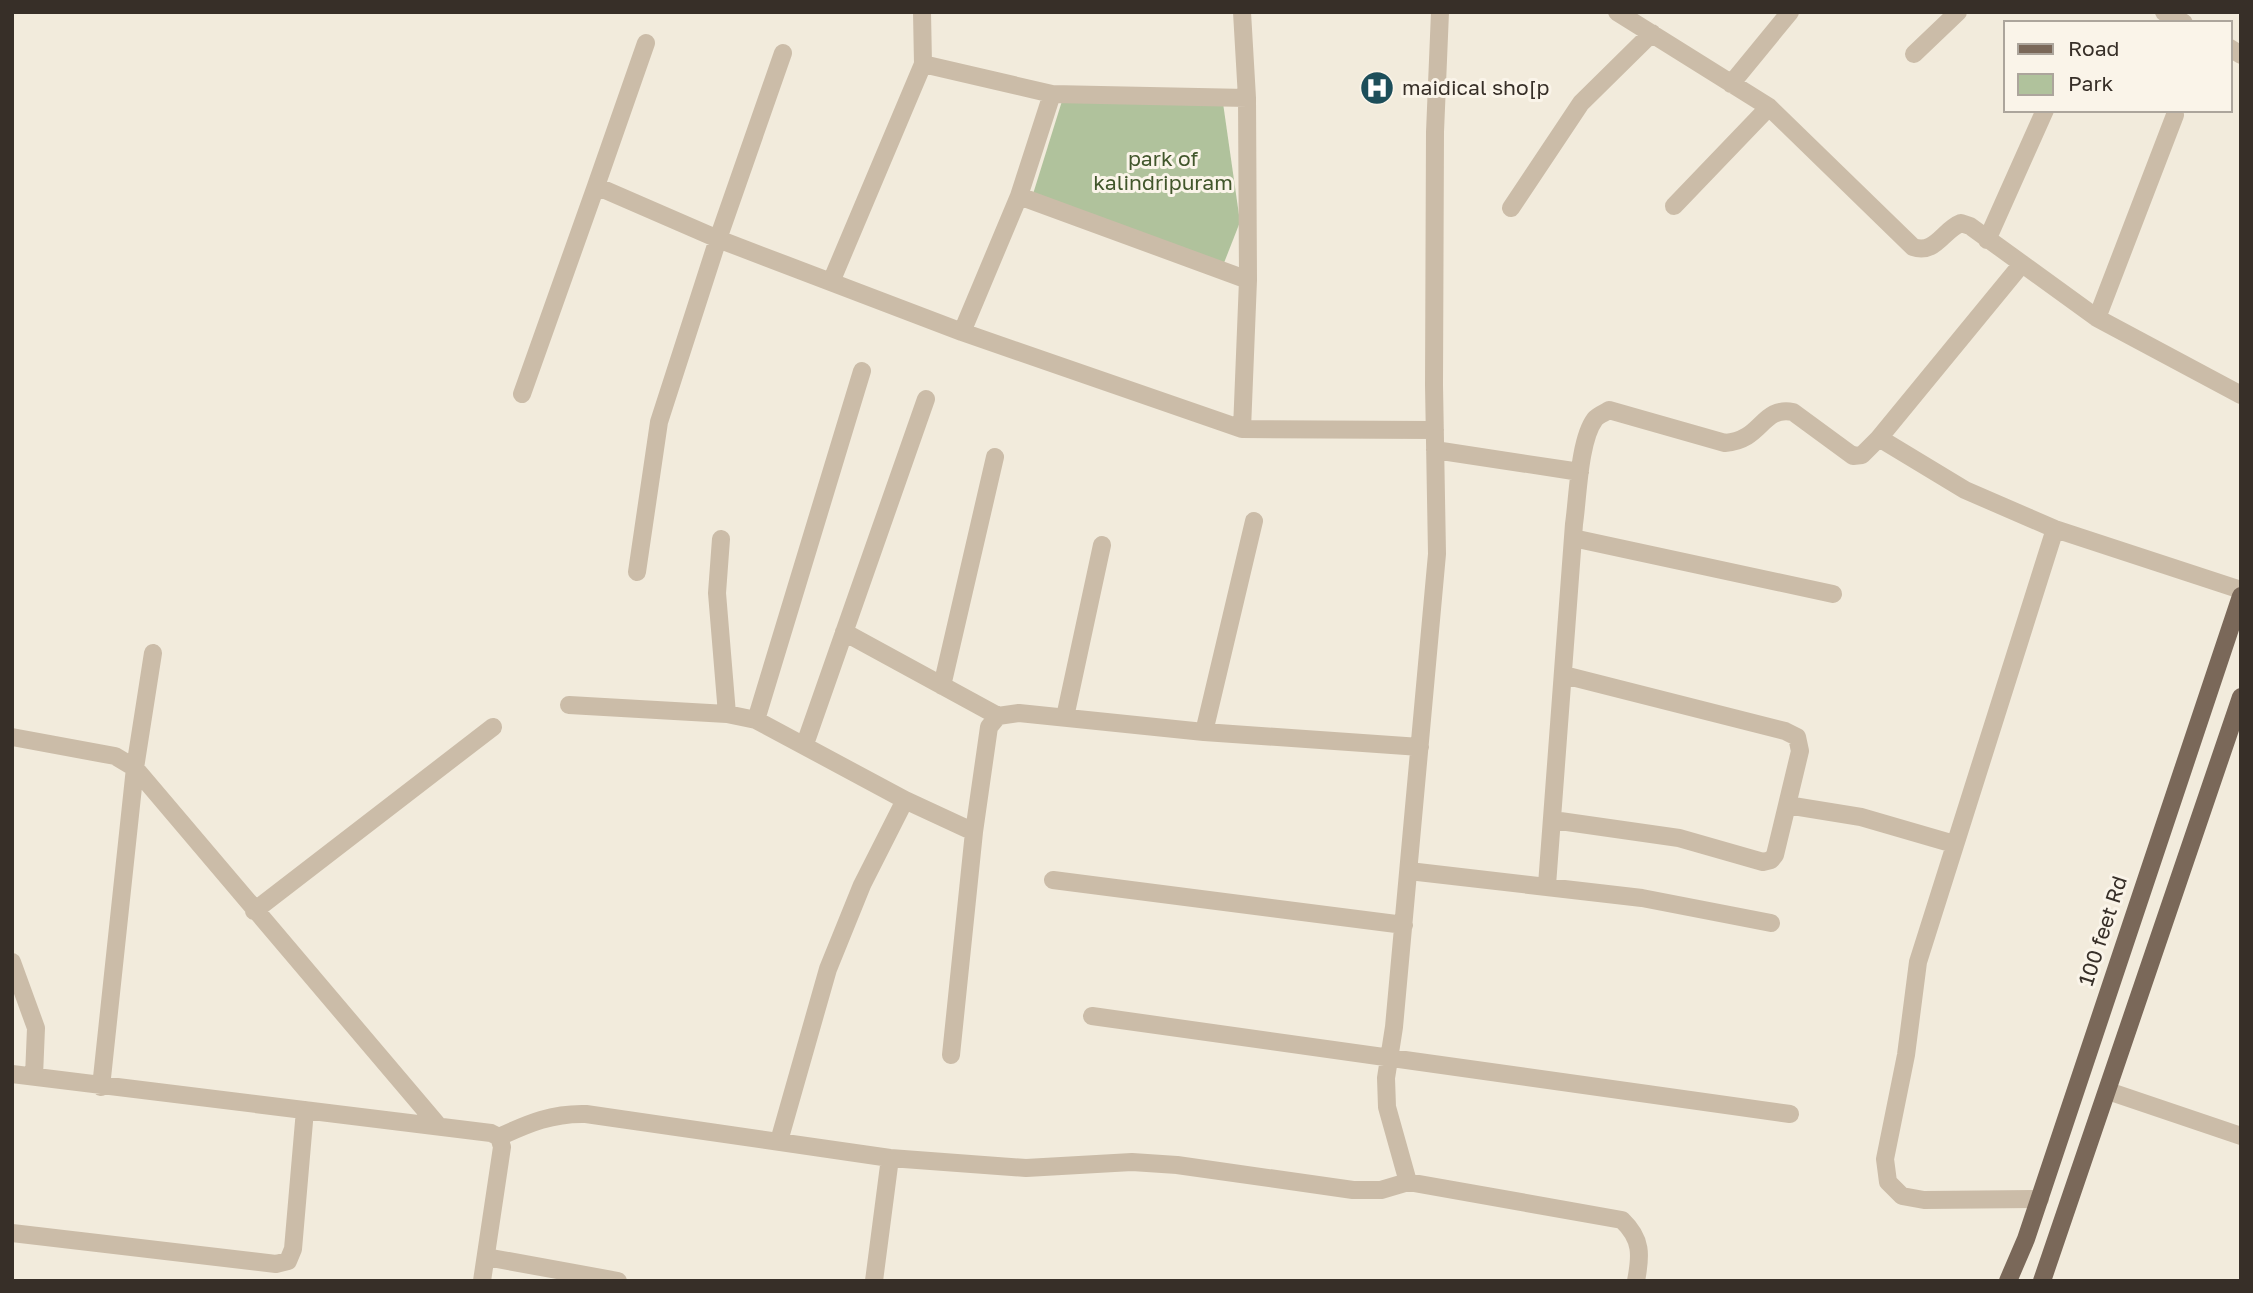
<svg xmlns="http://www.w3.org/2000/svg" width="2253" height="1293" font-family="'Golos Text',sans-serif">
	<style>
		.green { fill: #b0c29c }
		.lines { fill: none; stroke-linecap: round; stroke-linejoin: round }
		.minor { stroke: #cbbca8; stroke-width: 18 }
		.major { stroke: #7a6859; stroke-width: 18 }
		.labels { text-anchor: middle; stroke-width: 6; stroke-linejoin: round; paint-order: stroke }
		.poi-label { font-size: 21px; fill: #372f28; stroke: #faf4e9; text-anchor: start }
		.park-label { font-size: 21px; fill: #41562b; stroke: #faf4e9 }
		.street-label { font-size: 21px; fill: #372f28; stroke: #faf4e9 }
	</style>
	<rect width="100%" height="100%" fill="#f2ebdc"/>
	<path class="green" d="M1062,101L1223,103L1240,222L1222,268L1033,194Z"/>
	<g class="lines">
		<path class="minor" d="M922,12L923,64L1052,94L1247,98L1248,280L1019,196L1052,94
			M1242,12L1247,98
			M1440,12L1435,132L1434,385L1437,554L1394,1027L1386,1078L1387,1107L1408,1182L1622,1220C1642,1239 1641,1255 1636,1281
			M1617,12L1769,107L1913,247C1935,255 1943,230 1961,223L1970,226L2097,318L2241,395
			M2164,12L2184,23
			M646,43L596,186L718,239L962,332L1242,429L1435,430
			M2230,48L2241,55
			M1914,54L1958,12
			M1731,84L1790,12
			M1674,206L1769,107
			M1511,208L1581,103L1652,33
			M1987,240L2045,110
			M2021,265L1879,438L1965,490L2055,529L2241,590
			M831,282L923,64
			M2097,318L2175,115
			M962,332L1019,196
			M522,394L596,186
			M1242,429L1248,280
			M1435,450L1580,472
			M1573,538L1833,594
			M721,539L717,593L727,714
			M637,572L659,422L718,239L783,53
			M844,632L998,716
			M942,686L995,457
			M569,705L727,714L756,720L905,800
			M1065,717L1102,545
			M756,720L862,371
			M1204,732L1254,521
			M12,737L115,756L135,768L437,1124
			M805,744L926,399
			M1787,805L1861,817L1954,844
			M1553,820L1679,838L1763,862L1771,860L1775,855L1800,751L1797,737L1785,731L1564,675
			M974,832L989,727L998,716L1019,713L1204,732L1420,747
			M1409,871L1642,898L1771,923
			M1053,880L1404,925
			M1547,885L1574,524C1578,497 1579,440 1595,419C1598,415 1605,413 1609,410L1725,443C1763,440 1761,406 1793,412L1853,456L1862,455L1879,438
			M254,911L493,727
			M12,962L36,1028L34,1076
			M1092,1016L1790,1114
			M12,1074L491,1133L499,1137L502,1147L482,1281
			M101,1087L135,768L153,653
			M2108,1091L2241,1136
			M499,1137C529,1123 553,1113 586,1114L890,1158L1026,1168L1132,1162L1177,1165L1353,1190H1381L1408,1182
			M779,1141L828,969L862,885L905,800L974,832L951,1055
			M2040,1199L1924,1200L1902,1196L1888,1182L1885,1159L1906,1055L1918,962L2055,529
			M12,1233L276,1264L288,1261L293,1249L305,1110
			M486,1257L618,1281
			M874,1281L890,1158"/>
		<path class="major" d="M2008,1281L2026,1239L2241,596
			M2042,1281L2241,697"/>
	</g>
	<defs>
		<g id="hospital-disc" transform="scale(1.75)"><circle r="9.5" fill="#1d4e5a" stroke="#faf4e9"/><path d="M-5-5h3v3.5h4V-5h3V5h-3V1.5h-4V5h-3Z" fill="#fff"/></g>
	</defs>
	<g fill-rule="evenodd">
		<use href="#hospital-disc" x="1377" y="88"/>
	</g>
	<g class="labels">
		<g class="poi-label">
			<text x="1402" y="95">maidical sho[p</text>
		</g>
		<g class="park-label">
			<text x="1163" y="166">park of<tspan x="1163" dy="24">kalindripuram</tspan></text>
		</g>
		<g class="street-label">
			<text transform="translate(2103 931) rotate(-72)" y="7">100 feet Rd</text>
		</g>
	</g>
	<rect width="2253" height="1293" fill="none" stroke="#372f28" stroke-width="28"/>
	<rect x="2004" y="21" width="228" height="91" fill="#faf4e9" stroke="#aca59c" stroke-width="2"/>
	<rect x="2018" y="44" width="35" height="10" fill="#7a6859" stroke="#aca59c" stroke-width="2"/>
	<text x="2068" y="56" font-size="21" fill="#372f28">Road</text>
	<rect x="2018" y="74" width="35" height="21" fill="#b0c29c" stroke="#aca59c" stroke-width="2"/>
	<text x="2068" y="91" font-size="21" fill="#372f28">Park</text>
</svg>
